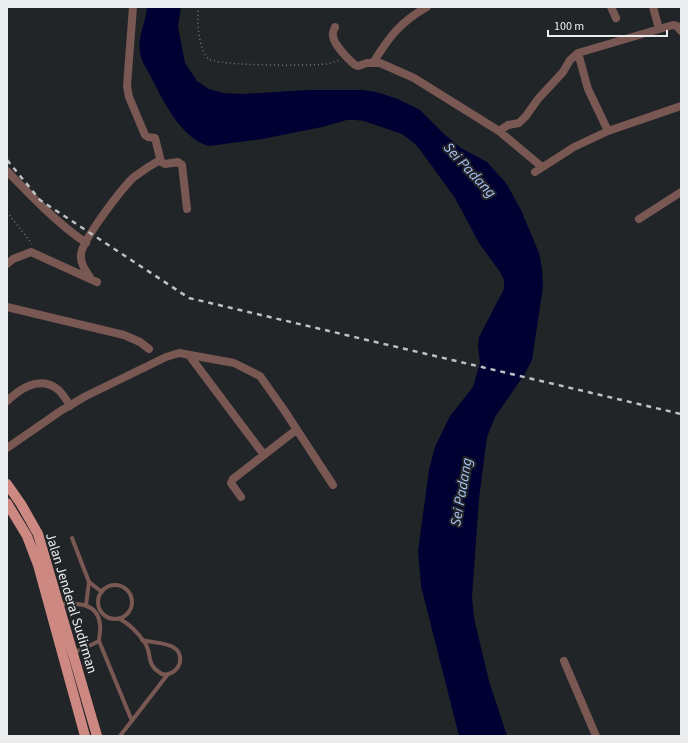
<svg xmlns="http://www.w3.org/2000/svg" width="688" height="743" font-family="'Source Sans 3',sans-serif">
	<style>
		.water { fill: #000032 }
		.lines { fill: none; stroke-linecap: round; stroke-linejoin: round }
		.path { stroke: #75787a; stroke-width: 1.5; stroke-dasharray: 1 3; stroke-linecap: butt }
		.service { stroke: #795753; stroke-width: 4 }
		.minor { stroke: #795753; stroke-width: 8 }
		.primary { stroke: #cd8981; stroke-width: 10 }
		.rail { stroke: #bfc0c3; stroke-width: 2.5; stroke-dasharray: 5 5; stroke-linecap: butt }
		.labels { text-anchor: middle; stroke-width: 4; stroke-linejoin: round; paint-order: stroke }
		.street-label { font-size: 14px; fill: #ebecee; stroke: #222528 }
		.water-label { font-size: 15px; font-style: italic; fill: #a9c2f5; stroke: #222528 }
	</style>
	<rect width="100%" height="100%" fill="#222528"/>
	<path class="water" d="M147,7H181L178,27L185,63L197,81L209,89L223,93L241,94L308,90H363L376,92L398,99L420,110L445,135L461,148L487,162L506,183L521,210L539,253L542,268L543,287L532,360L524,375L495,417L487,437L479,499L472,597L474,618L489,681L507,736H459L421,586L418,551L429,470L435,447L450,416L473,387L480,363L478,346L479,337L504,289V280L500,272L479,243L455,198L421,151L415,144L402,134L364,121L355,120H347L322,127L262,139L209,146C181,139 162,99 150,75C146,68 141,60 140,52C137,36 146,23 147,7Z"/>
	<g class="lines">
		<path class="path" d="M199,7C196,19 199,52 209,59C218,66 310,66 325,64C330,64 335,61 340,60
			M7,212L32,244"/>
		<path class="service" d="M72,538L89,582L102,592
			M98 602a17 17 0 1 1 34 0a17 17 0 1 1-34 0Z
			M60,604C76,603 98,602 100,625C101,630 99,636 99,641L85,648L72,653
			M86,605L89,582
			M120,619C129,624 139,634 145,643C152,653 146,664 159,672C163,676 168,675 173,672C176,670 179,666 180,662C183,641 155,644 142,640
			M99,641L132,721
			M120,736L168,674"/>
		<path class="minor" d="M133,7L127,86L129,97L145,135L148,137L155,138L161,162L165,164L178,162L182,165L187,209
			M611,7L616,18
			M653,7L659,29
			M335,27C334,30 332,33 333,36C334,45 348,59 355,65L358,66L367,63H380L414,78L499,131L542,167
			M373,63C389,37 400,22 427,7
			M499,131L508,125L519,123L526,116L538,99L563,72L570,60L578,53L673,25L677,26L681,31
			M608,131L681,106
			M7,171C32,197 56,222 86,243
			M535,172L574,147L608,131L588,89L578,53
			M639,219L681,192
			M7,264L13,259L31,252L97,282
			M91,279C86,271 80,264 81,254C83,239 122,188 134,177C142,171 151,165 160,160
			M7,307L124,335L140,342L149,349
			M189,355L264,455
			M7,401C20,389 38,376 56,388C62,392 66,399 70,406
			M7,448L62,410L86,396L166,357L179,353L234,363L260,376L284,410L333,485
			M241,497L231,483L233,479L296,430
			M564,661L596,736"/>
		<path class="primary" d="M7,484L21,504L38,534L97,736
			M7,503L27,536L38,565L85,736"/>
		<path class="rail" d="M7,160L40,200L189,298L681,414"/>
	</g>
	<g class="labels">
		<g class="street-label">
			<text transform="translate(72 603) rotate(73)" y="5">Jalan Jenderal Sudirman</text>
		</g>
		<g class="water-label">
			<text transform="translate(470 170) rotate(47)" y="5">Sei Padang</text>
			<text transform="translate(461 492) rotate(-80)" y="5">Sei Padang</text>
		</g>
	</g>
	<rect width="688" height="743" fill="none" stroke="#ebecee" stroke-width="16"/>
	<path d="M548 30v6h119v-6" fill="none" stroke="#ebecee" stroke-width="2"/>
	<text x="554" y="30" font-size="12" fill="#ebecee" stroke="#222528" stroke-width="3" paint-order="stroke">100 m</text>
</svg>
